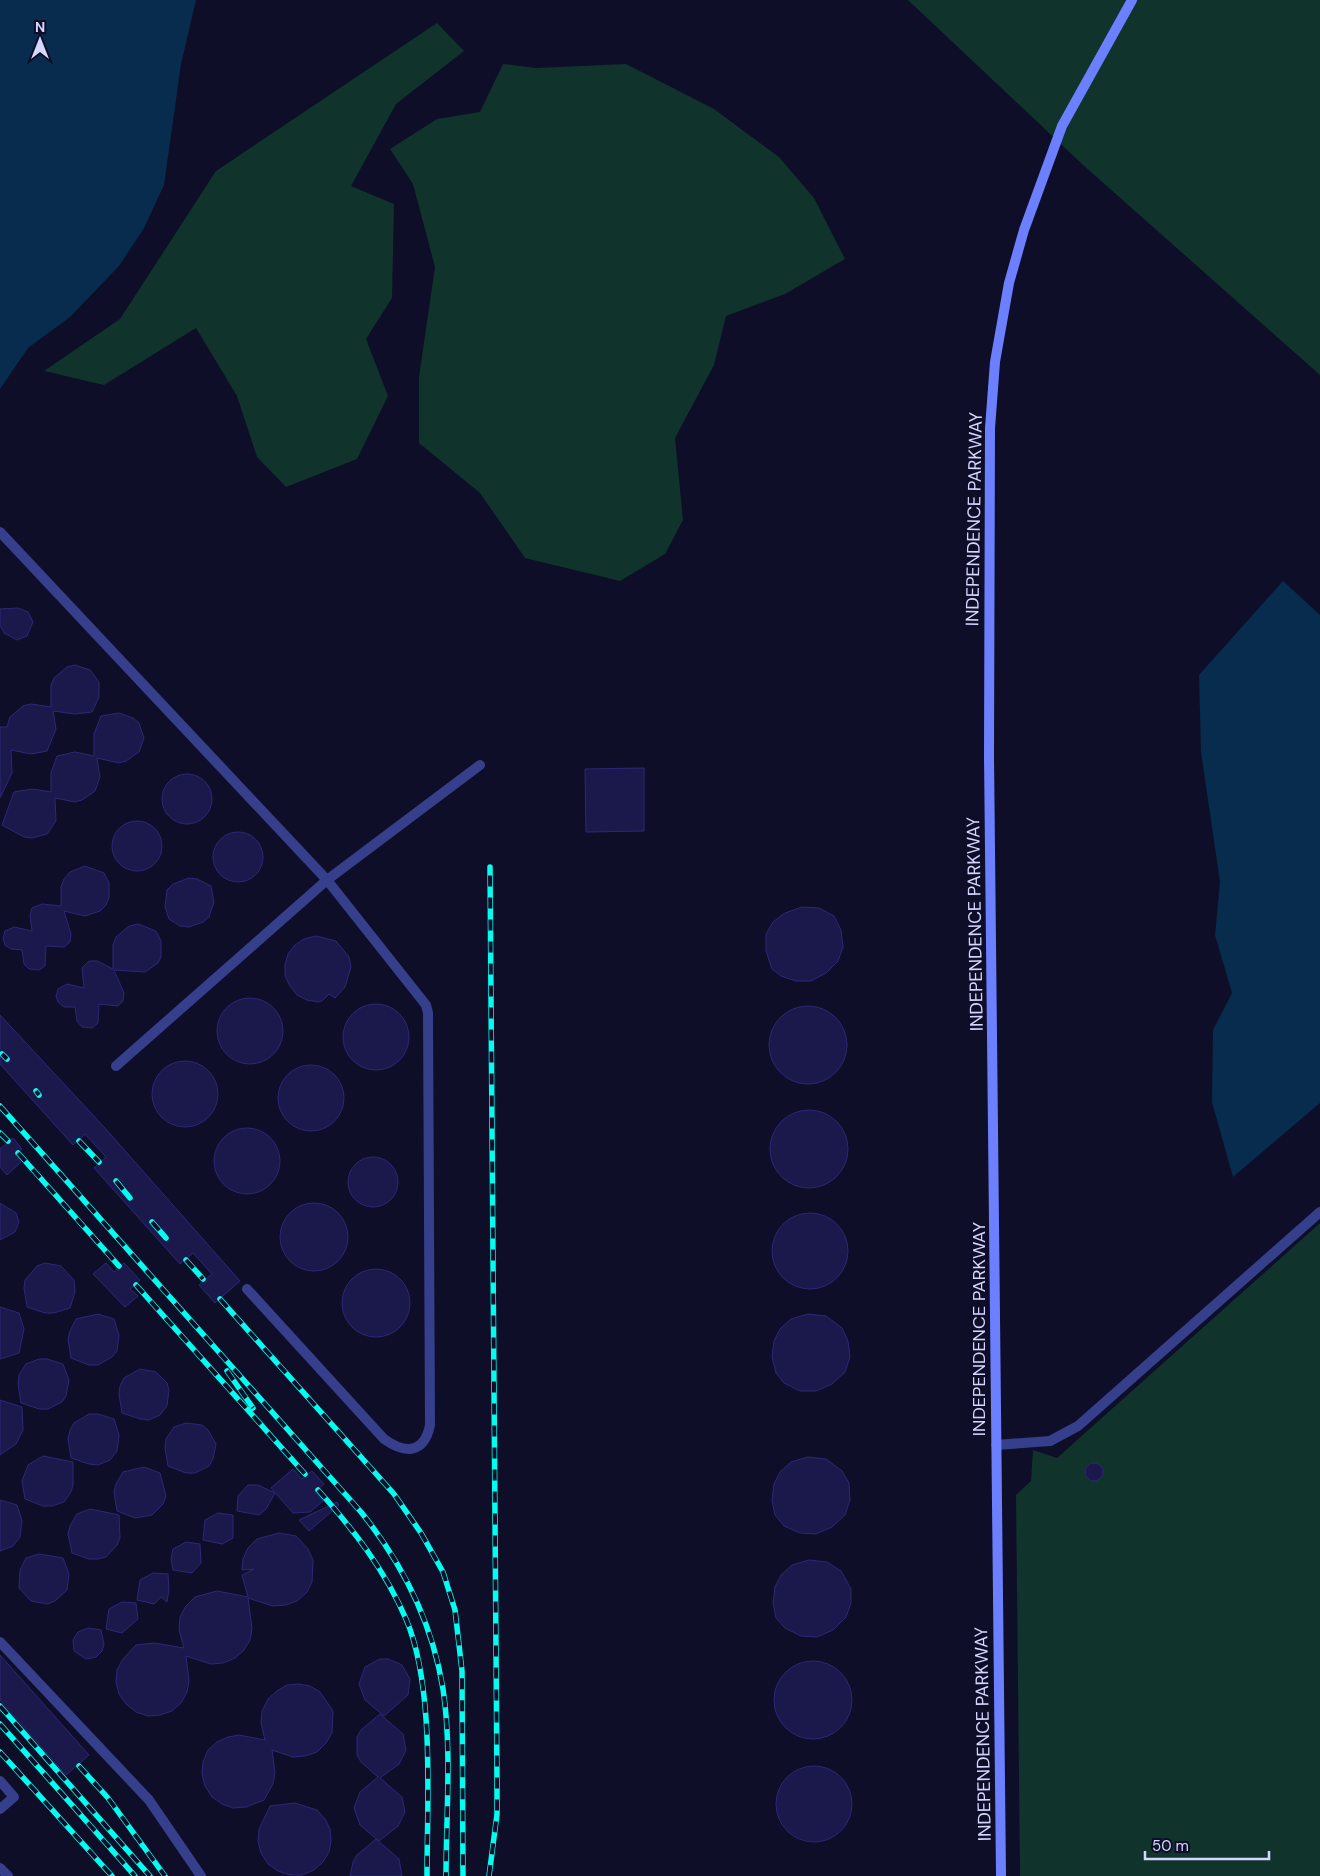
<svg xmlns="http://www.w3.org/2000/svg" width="1320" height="1876" font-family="'DM Sans',sans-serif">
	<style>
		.green { fill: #10332c }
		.water { fill: #082c4d }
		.building { fill: #1b184b; stroke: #2c2879 }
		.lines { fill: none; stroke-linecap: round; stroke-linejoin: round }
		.lane { stroke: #353f8b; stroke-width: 10 }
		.street { stroke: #353f8b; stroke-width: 10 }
		.secondary { stroke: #6c80ff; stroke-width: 10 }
		.rail-casing { stroke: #01fff1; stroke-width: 5.5 }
		.rail { stroke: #0e0e29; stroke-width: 4; stroke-dasharray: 11; stroke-linecap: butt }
		.labels { text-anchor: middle; stroke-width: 5; stroke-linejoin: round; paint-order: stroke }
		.street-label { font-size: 18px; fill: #d5d7ff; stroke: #0e0e29 }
	</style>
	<rect width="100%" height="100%" fill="#0e0e29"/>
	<path class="green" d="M908,0H1320V375L1082,164Z
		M437,23L464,51L396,104L351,186L394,204L392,298L366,339L388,396L357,459L286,487L257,457L237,396L196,328L104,385L44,371L120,319L216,171Z
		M503,64L536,68L626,64L714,109L779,157L814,198L845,259L785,294L726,316L714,365L675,438L683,520L665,554L620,581L525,558L480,493L419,443V377L435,267L413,184L390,149L437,119L480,112Z
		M1320,1223V1876H1020L1016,1495L1031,1481L1033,1450L1057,1458Z"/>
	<path class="water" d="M0,0H196L181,64L164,185L144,228L119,266L70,317L28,348L0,389Z
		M1283,581L1320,615V1103L1233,1177L1212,1102L1213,1030L1232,993L1215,935L1220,882L1201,752L1199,675Z"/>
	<path class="building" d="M18,608L28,612L33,622L27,636L17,640L4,633L0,625V609Z
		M75,665L90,670L99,682V697L92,712L75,714L53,711L56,729L47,751L31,754L11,750L12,773L0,798V727H7L10,717L23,706L31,704L51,707V685L54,678L67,667Z
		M119,713L133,718L139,723L144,738L139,752L126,761L119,763L97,758L100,777L95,791L82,800L75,802L55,798L56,821L47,834L32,838L24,837L2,825L14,792L32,789L51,792V773L57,756L75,752L94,756V734L101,716Z
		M644,768V831L586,832L585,769Z
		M162 799a25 25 0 1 1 50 0a25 25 0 1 1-50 0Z
		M112 846a25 25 0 1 1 50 0a25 25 0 1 1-50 0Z
		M213 857a25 25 0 1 1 50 0a25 25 0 1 1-50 0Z
		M85,866L104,873L109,883V898L106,905L100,911L85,916L64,911L71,934L70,942L64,947L46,946L45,966L39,970L29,969L24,964L22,950L11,949L5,945L3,938L5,931L14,927L32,931L30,915L32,908L42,904L61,906V887L64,879L70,872Z
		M189,878L197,879L211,886L214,902L209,917L203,922L189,927L180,926L169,919L165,907L167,890L173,884Z
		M802,907L819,908L834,916L841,930L843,947L838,961L826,973L811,981H796L781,976L772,969L766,951V934L773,922L785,913Z
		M138,924L156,931L161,941V957L158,963L145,972L114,970L124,993L123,1001L118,1006L99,1004L98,1023L92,1028L82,1027L77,1021L75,1007H64L58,1002L56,996L58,989L67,984L84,988L82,968L89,961H97L113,969V945L116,937L129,926Z
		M316,936L336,941L349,957L351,967L345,987L335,998L329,994L322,1001L318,1002L307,1000L297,995L290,986L285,976V965L288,954L295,945L304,939Z
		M217 1031a33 33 0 1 1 66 0a33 33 0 1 1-66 0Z
		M343 1037a33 33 0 1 1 66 0a33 33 0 1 1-66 0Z
		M769 1045a39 39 0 1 1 78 0a39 39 0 1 1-78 0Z
		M0,1015L104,1127L240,1281L215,1303L199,1285L212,1274L193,1253L180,1264L94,1168L106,1157L85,1134L73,1145L0,1064Z
		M152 1094a33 33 0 1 1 66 0a33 33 0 1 1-66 0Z
		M278 1098a33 33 0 1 1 66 0a33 33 0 1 1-66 0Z
		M770 1149a39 39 0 1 1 78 0a39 39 0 1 1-78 0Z
		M214 1161a33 33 0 1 1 66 0a33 33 0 1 1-66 0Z
		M13,1138L22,1149L15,1155L21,1162L7,1175L0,1167V1149Z
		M348 1182a25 25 0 1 1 50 0a25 25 0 1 1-50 0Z
		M0,1203L16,1213L19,1222L15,1232L0,1240Z
		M280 1237a34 34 0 1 1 68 0a34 34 0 1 1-68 0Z
		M772 1251a38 38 0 1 1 76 0a38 38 0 1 1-76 0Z
		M45,1263L61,1266L74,1280L75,1292L70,1308L54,1313H45L27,1307L24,1288L25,1280L37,1266Z
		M106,1263L114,1272L124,1263L140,1280L130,1289L138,1296L125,1307L93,1274Z
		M342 1303a34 34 0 1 1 68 0a34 34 0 1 1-68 0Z
		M0,1307L19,1313L24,1329L19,1353L0,1359Z
		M98,1314L114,1319L119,1335L117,1351L112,1357L98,1365H89L71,1358L68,1339L70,1331L76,1319Z
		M808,1314L826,1316L842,1328L848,1341L850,1357L845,1372L832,1384L816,1391H800L784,1383L776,1373L772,1357L774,1341L780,1329L791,1319Z
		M39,1359H47L63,1364L69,1380L66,1396L62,1402L48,1409H39L21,1403L18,1384L19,1375L26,1364Z
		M140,1369L156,1372L167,1383L169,1390L167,1406L160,1415L149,1420L140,1419L122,1413L119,1394L120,1386L124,1378Z
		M0,1400L22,1407L23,1430L16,1444L0,1455Z
		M89,1414H98L114,1419L119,1435L117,1451L110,1460L98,1465L89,1464L71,1458L68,1439L70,1430L74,1423Z
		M186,1423L202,1425L208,1430L216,1444L213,1459L209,1466L195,1473H186L168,1466L165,1448L166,1439L174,1427Z
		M43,1456L73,1462V1485L71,1492L64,1502L52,1506H43L25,1499L22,1481L28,1465Z
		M808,1457L826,1459L842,1471L849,1483L850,1500L845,1515L832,1527L816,1534L800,1533L784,1526L775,1515L772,1500L774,1484L780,1472L791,1462Z
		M1085 1472a9 9 0 1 1 18 0a9 9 0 1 1-18 0Z
		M144,1467L160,1473L166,1496L163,1504L152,1515L135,1518L117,1511L114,1492L116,1484L123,1472Z
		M293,1469L302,1479L312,1471L324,1484L315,1492L323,1501L310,1512L293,1513L271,1488Z
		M248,1485H258L275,1493L266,1509L259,1515L237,1511L238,1496Z
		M0,1500L17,1505L22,1521L20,1537L13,1546L0,1551Z
		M337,1502L339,1505L309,1531L299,1520Z
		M90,1509L119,1515L120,1538L117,1545L106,1557L98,1559H89L72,1553L68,1534L70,1526L77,1514Z
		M218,1513L233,1515V1538L222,1544L203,1540L205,1520Z
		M279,1533L296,1536L308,1549L313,1560L312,1582L307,1592L297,1601L286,1605L273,1606L248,1598L252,1629L250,1640L244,1650L235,1658L223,1663L211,1664L186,1656L189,1681L187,1692L181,1703L172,1711L160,1715L148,1716L136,1712L126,1704L119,1694L116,1682L117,1670L123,1659L136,1645L154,1643L184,1648L179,1630L180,1617L186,1606L195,1597L217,1591L248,1597L242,1575L254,1569L242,1570L243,1559L248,1548L257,1539Z
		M186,1542L200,1544L201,1563L192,1573L173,1570L171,1559L173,1549Z
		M39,1554L63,1558L69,1574L67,1590L55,1601L48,1604L31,1601L19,1588L20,1570L26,1558Z
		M809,1560L827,1562L841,1571L851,1589V1603L846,1617L833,1630L817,1637L801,1636L785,1628L776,1618L773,1603L775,1587L781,1575L792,1565Z
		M153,1573L168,1574L169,1589L167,1602L161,1597L154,1604L137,1600L140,1580Z
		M122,1602L136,1603L138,1619L122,1633L106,1629L109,1609Z
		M88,1628L101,1630L104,1644L102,1651L96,1657L86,1659L74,1651L73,1640L78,1632Z
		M0,1655L89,1755L66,1775L0,1700Z
		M380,1659H388L402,1665L410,1679L408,1695L384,1716L365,1700L359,1684L365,1667Z
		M774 1700a39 39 0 1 1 78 0a39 39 0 1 1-78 0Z
		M299,1684L310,1686L320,1692L333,1711L332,1733L326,1743L317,1752L305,1756L293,1757L272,1750L275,1773L273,1784L264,1800L246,1807L233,1808L222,1804L212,1797L205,1786L202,1774L203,1762L208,1750L217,1742L228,1737L239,1735L265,1740L261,1723L262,1711L268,1699L277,1691L287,1685Z
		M380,1714L403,1734L406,1750L399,1764L380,1778L402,1797L405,1812L398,1826L379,1841L360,1825L354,1808L360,1792L378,1777L361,1762L357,1755V1737L361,1730Z
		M776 1804a38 38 0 1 1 76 0a38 38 0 1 1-76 0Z
		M295,1803L317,1810L325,1819L330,1829L331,1841L329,1852L323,1862L314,1870L302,1875H290L278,1871L268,1864L261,1853L258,1841L259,1829L270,1806Z
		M376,1839L399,1859L402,1876H350L353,1862L357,1855Z"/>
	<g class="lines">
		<path class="lane" d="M0,532L327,880L426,1005L428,1013L430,1425C424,1454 405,1454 384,1439L247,1289
			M116,1066L327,880L480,765
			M0,1642L149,1800L201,1876
			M0,1781L14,1797L0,1809
			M0,1868L8,1876"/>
		<path class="street" d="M996,1445L1050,1441L1078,1426L1320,1212"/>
		<path class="secondary" d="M1001,1876L989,756L990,428L995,362L1001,328L1009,283L1024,230L1062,126L1132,0"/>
		<g class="rail-casing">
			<path id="rail" d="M2,1054L7,1059
				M36,1091L39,1095
				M0,1106L361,1512C403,1564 432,1622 443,1689C452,1748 446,1817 446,1876
				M0,1133L8,1141
				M79,1141L99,1162
				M18,1153L119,1266
				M116,1181L130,1198
				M152,1222L166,1238
				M186,1260L203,1279
				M136,1285L305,1474
				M220,1299L394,1494L421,1533L443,1572L455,1610L462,1671L463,1876
				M227,1371L253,1408
				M318,1490C353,1529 385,1570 406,1619C435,1687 427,1801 427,1876
				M0,1706L150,1876
				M0,1724L135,1876
				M0,1752L112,1876
				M79,1766L108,1798L165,1876
				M489,1876L497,1814V1781L490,867"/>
		</g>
		<use href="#rail" class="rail"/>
	</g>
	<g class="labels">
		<g class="street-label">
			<text transform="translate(974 519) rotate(-89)" y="6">INDEPENDENCE PARKWAY</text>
			<text transform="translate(975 924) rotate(-91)" y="6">INDEPENDENCE PARKWAY</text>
			<text transform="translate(979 1329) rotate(-90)" y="6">INDEPENDENCE PARKWAY</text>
			<text transform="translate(983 1734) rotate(-91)" y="6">INDEPENDENCE PARKWAY</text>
		</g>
	</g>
	<g transform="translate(40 40)" stroke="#0e0e29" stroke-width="4" paint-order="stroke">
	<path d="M0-4L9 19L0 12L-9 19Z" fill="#d5d7ff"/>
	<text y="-8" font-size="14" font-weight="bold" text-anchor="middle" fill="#d5d7ff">N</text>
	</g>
	<path d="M1145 1851v8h124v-8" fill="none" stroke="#d5d7ff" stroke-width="2.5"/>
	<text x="1152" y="1851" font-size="15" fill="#d5d7ff" stroke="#0e0e29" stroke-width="4" paint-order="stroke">50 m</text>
</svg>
